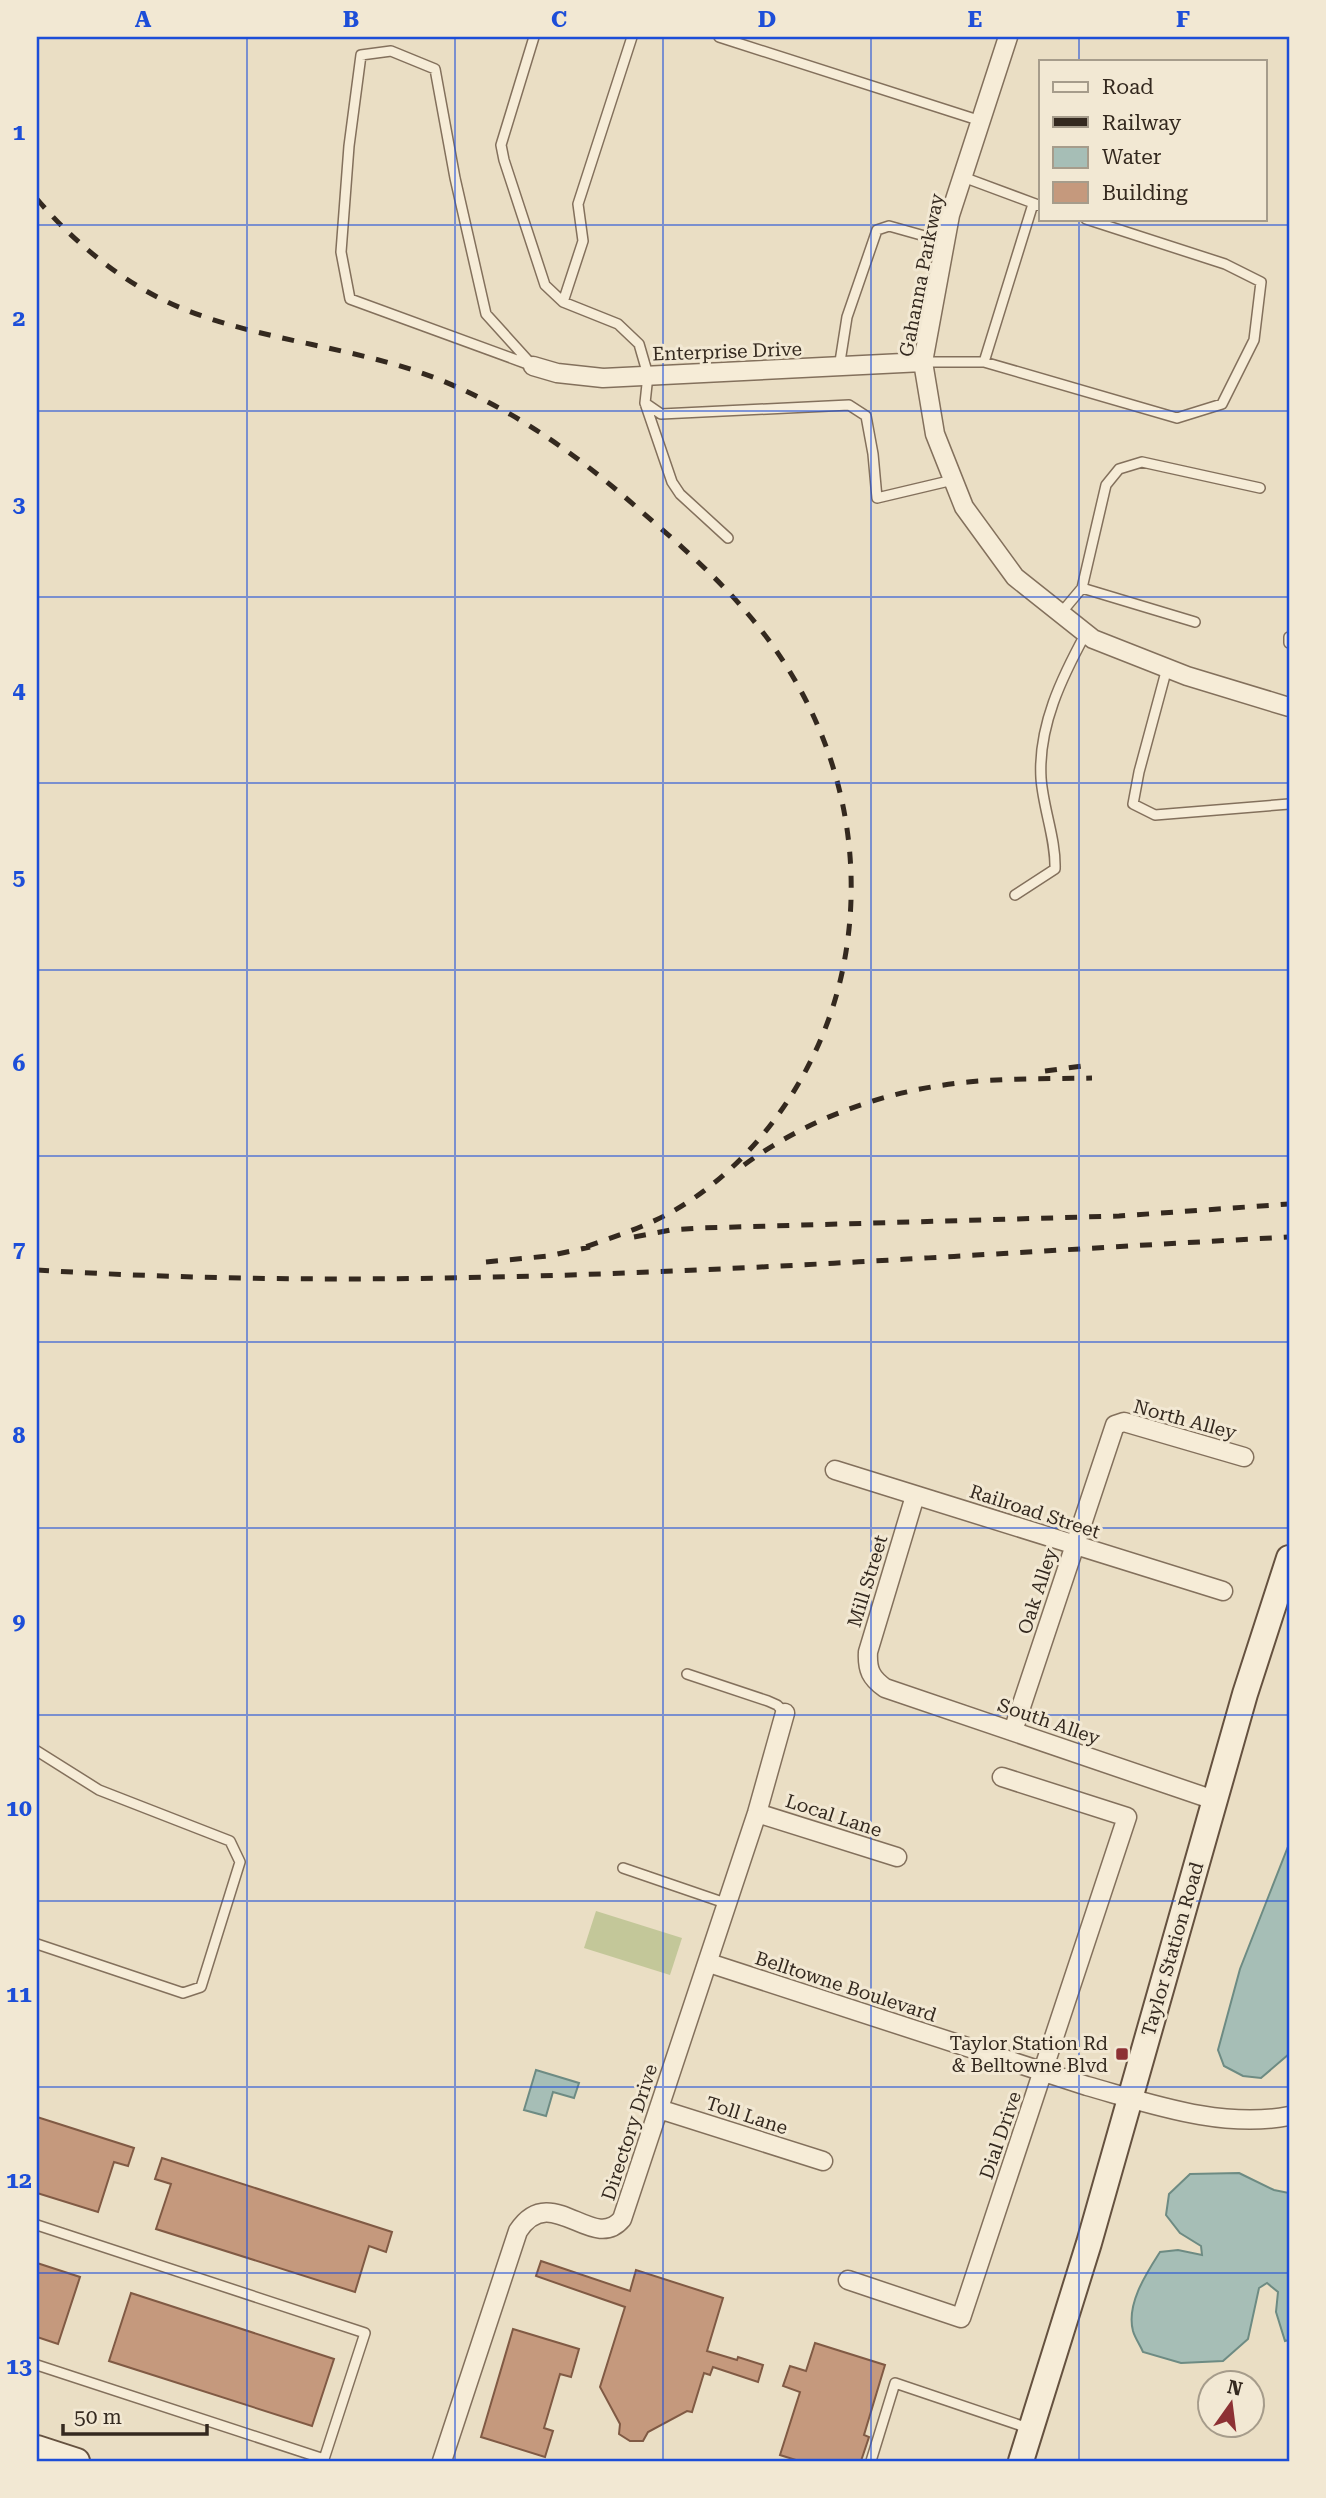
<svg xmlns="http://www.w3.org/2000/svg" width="1326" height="2498" font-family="'Roboto Serif',serif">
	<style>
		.green { fill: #c3c799 }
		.water { fill: #a6beb6; stroke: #6d8b83; stroke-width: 2 }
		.building { fill: #c5997d; stroke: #805a44; stroke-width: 2 }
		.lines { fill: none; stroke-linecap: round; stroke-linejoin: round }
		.lane-casing { stroke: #83705c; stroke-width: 12 }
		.street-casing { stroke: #83705c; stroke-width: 21 }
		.secondary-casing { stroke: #65513f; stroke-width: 28 }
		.lane { stroke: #f6ecd7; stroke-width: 9 }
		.street { stroke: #f6ecd7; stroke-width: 18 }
		.secondary { stroke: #f6ecd7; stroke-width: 24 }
		.rail { stroke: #34291f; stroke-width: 5; stroke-dasharray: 12 12; stroke-linecap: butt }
		.grid { fill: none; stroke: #1d4ed8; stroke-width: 2; stroke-opacity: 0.55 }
		.poi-dot { fill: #8d3134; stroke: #f2e8d3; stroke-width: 2.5 }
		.labels { text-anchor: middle; stroke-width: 6; stroke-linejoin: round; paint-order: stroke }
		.street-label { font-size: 19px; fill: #34291f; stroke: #f2e8d3 }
		.poi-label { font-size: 19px; fill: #34291f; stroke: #f2e8d3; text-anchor: end }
		.neatline { fill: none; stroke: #1d4ed8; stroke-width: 2.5 }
		.grid-label { font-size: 23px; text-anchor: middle; font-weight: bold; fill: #1d4ed8 }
	</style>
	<rect width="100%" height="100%" fill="#eadec4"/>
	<path class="green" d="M596,1911L682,1938L670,1975L584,1948Z"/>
	<path class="water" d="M1289,1844V2054L1261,2078L1243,2076L1224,2066L1218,2050L1240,1969Z
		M536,2070L579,2083L574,2098L553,2092L546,2116L524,2110Z
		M1239,2173L1274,2190L1289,2193V2340L1285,2341L1276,2312L1278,2292L1267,2283L1259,2288L1248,2339L1223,2361L1181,2363L1143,2352C1140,2345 1135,2338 1133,2331C1126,2304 1146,2274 1160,2252L1178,2250L1202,2255L1201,2246L1180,2233L1166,2215L1169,2194L1190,2174Z"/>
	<path class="building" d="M37,2117L134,2148L128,2166L114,2162L98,2212L37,2193Z
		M162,2158L392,2232L386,2252L369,2246L355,2292L156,2229L171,2184L155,2179Z
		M541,2261L630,2291L636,2270L723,2298L707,2351L737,2360L738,2357L763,2365L758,2382L713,2367L710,2375L704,2373L692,2412L687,2411L648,2432L643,2441H630L619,2434L620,2424L600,2387L625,2307L536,2276Z
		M37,2263L80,2277L58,2344L37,2337Z
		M131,2293L334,2359L312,2426L109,2361Z
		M513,2329L579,2349L571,2377L560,2374L544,2428L553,2431L545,2457L481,2437Z
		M815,2343L885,2365L864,2435L869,2437L861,2461H799L780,2455L800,2392L783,2386L790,2366L806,2371Z"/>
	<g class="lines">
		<g class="lane-casing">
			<path id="lane" d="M534,37L501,145L504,160L545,285L563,302L618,324L639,344L648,375L645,403L661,414L849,405L866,416L873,454L877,498L953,480
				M719,37L981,121
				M391,51L435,69L455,178L486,314L533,366L350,299L341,252L349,146L361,55Z
				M963,177L1041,206
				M563,302L583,241L578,204L632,37
				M923,362H984L1177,418L1222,404L1254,340L1261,282L1225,264L1086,219
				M984,362L1033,204
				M839,368L847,317L877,230L889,226L946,242
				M645,403L672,482L680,494L728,538
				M1082,588L1195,622
				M1061,613L1082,588L1106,485L1119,469L1142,462L1260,488
				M1289,637V643
				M1167,668L1139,772L1133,804L1155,815L1289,804
				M1015,895L1055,869C1056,839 1043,808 1041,778C1038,726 1062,677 1086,633
				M687,1674L768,1701L777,1705L785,1713
				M37,1751L99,1790L230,1841L240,1862L201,1987L183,1993L37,1944
				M623,1868L728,1904
				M37,2225L365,2333L324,2459L37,2365
				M871,2461L895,2383L1028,2428"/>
		</g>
		<g class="street-casing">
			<path id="street" d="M1008,37L950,215L923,362L935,434L964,507L1015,577L1093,639L1187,676L1289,707
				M533,366L557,373L603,378L923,362
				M835,1470L1223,1591
				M915,1496L868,1652C867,1670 871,1678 885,1688L1214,1800
				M1013,1731L1115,1425L1124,1422L1244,1457
				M757,1813L897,1857
				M709,1963L1087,2086C1152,2104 1222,2129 1289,2116
				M659,2109L823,2161
				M848,2280L961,2318L1127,1817L1002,1777
				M442,2461L518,2231C551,2180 593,2254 622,2219L757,1813L785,1713"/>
		</g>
		<g class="secondary-casing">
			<path id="secondary" d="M37,2448L77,2461
				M1021,2461L1089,2243L1245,1694L1289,1558"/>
		</g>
		<use href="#lane" class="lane"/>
		<use href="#street" class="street"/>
		<use href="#secondary" class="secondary"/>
		<path class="rail" d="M37,199C76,245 129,288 186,310C267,342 357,347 438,379C517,411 579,456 642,512C679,544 717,577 748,614C831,711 868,837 844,963C825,1065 758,1166 666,1215C639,1229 611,1238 582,1248
			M1045,1071L1090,1065
			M744,1165C810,1117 887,1090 968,1082C1009,1078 1051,1079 1092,1078
			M634,1237L671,1230L700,1228L1119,1216L1289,1204
			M486,1262L548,1256L590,1247
			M37,1270C454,1296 872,1259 1289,1237"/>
	</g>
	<path class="grid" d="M247,37V2461M455,37V2461M663,37V2461M871,37V2461M1079,37V61M1079,219V2461M37,225H1289M37,411H1289M37,597H1289M37,783H1289M37,970H1289M37,1156H1289M37,1342H1289M37,1528H1289M37,1715H1289M37,1901H1289M37,2087H1289M37,2273H1289"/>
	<rect class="poi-dot" x="1115" y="2047" width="14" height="14" rx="3.5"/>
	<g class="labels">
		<g class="street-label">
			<text transform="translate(921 275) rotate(-79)" y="7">Gahanna Parkway</text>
			<text transform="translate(727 351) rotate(-2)" y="7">Enterprise Drive</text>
			<text transform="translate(1185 1419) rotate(15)" y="7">North Alley</text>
			<text transform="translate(1035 1511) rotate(18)" y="7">Railroad Street</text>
			<text transform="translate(867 1581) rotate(-73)" y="7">Mill Street</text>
			<text transform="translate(1037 1591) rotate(-72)" y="7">Oak Alley</text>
			<text transform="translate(1049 1721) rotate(19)" y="7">South Alley</text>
			<text transform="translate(834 1815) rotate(18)" y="7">Local Lane</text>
			<text transform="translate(1172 1949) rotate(-74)" y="7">Taylor Station Road</text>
			<text transform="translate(846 1986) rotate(18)" y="7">Belltowne Boulevard</text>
			<text transform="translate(747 2115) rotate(18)" y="7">Toll Lane</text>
			<text transform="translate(629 2132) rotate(-72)" y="7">Directory Drive</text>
			<text transform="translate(1000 2135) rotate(-71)" y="7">Dial Drive</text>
		</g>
		<g class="poi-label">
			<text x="1108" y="2050">Taylor Station Rd<tspan x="1108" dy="22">&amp; Belltowne Blvd</tspan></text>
		</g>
	</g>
	<rect width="1326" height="2498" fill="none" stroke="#f2e8d3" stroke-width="77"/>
	<rect x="1039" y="60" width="228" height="161" fill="#f2e8d3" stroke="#a69c8b" stroke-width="2"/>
	<rect x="1053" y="82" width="35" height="10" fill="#f6ecd7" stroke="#a69c8b" stroke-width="2"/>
	<text x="1102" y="94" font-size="21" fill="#34291f">Road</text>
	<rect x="1053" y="117" width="35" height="10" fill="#34291f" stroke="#a69c8b" stroke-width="2"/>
	<text x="1102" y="130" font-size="21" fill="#34291f">Railway</text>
	<rect x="1053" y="147" width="35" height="21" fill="#a6beb6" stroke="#a69c8b" stroke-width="2"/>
	<text x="1102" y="164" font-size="21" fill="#34291f">Water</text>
	<rect x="1053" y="182" width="35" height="21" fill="#c5997d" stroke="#a69c8b" stroke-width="2"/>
	<text x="1102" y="200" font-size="21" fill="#34291f">Building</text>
	<g transform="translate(1231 2404) rotate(14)"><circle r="33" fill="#f2e8d3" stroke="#a69c8b" stroke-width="2"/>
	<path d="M0-5L12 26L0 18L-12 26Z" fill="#8d3134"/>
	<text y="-10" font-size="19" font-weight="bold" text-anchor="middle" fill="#34291f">N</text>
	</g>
	<path d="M63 2424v10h144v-10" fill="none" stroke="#34291f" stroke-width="3.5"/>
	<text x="74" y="2424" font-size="21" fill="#34291f" stroke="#f2e8d3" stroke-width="5" paint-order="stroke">50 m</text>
	<rect x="38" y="38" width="1250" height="2422" class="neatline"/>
	<g class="grid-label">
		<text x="143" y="27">A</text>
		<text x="351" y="27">B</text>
		<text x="559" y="27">C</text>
		<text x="767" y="27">D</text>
		<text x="975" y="27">E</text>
		<text x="1183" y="27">F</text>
		<text x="19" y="140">1</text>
		<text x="19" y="326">2</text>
		<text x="19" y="512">3</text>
		<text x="19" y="698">4</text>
		<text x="19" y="885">5</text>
		<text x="19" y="1071">6</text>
		<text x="19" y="1257">7</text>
		<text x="19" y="1443">8</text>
		<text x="19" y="1629">9</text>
		<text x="19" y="1816">10</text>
		<text x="19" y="2002">11</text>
		<text x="19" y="2188">12</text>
		<text x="19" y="2374">13</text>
	</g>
</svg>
